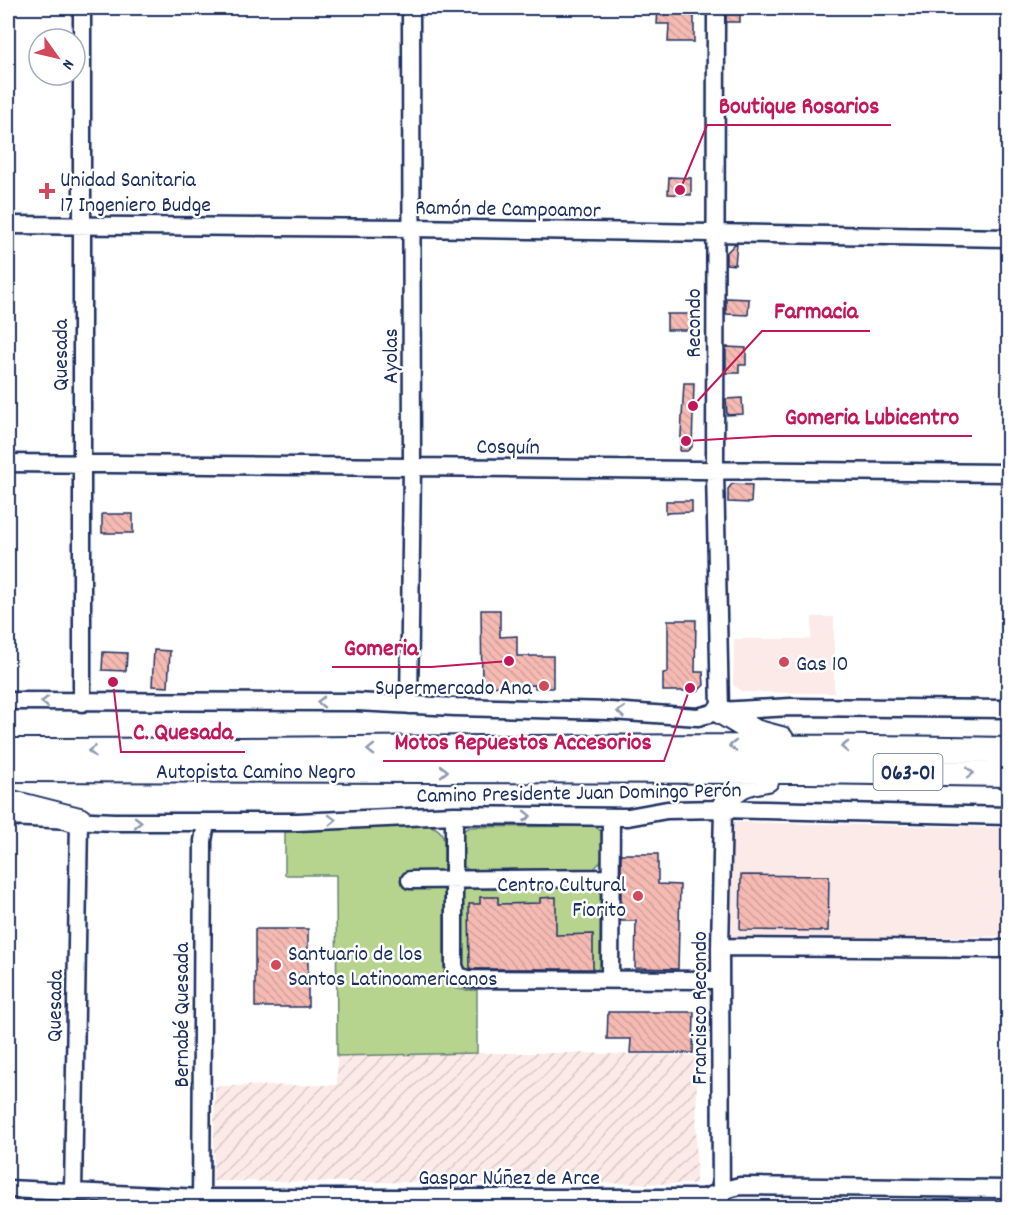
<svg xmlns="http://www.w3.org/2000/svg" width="1016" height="1215" font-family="Dekko,sans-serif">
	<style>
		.built { fill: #fceae8 }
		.industrial { fill: url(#industrial-furrows) }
		.green { fill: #b6d48d; stroke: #688276; stroke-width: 1.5 }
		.building { fill: url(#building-back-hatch); stroke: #1b2f5e; stroke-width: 1.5 }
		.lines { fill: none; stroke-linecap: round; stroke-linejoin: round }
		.minor-casing { stroke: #1b2f5e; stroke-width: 21 }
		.highway-casing { stroke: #1b2f5e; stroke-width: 28 }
		.minor { stroke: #fff; stroke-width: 16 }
		.highway { stroke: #fff; stroke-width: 24 }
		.oneway { stroke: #8d97ae }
		.poi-dot { fill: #d1495b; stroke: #fff; stroke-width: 2 }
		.labels { text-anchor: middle; stroke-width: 5; stroke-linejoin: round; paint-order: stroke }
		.shield { fill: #fff; stroke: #5f6d8e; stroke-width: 1.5 }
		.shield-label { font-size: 21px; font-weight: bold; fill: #1b2f5e }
		.poi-label { font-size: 22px; fill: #1b2f5e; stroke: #fff; text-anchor: start }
		.street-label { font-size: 22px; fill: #1b2f5e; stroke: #fff }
		.leader { fill: none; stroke: #c2185b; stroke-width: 2 }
		.callout-dot { fill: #c2185b; stroke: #fff; stroke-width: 2 }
		.callout-label { font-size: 24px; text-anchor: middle; font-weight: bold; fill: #c2185b; stroke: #fff; stroke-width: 5; stroke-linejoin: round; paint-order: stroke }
	</style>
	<defs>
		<pattern id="industrial-furrows" width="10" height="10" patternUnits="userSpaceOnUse" patternTransform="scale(1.5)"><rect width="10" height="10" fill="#fceae8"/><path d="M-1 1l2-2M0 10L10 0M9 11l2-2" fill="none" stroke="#d7c9c9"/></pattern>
		<pattern id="building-back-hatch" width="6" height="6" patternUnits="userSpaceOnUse" patternTransform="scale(1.5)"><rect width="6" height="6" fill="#f5bab2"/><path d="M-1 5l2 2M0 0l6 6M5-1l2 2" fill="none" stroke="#d1a09c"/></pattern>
	</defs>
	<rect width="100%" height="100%" fill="#fff"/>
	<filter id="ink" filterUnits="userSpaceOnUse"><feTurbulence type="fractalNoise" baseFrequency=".0167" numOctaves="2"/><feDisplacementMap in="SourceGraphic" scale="12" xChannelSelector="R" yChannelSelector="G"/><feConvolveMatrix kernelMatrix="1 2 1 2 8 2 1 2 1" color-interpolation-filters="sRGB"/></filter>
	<g filter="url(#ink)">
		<path class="built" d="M812,617H834V693L743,692L733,685L734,639H811Z
			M732,822L1008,828V936L727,942Z"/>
		<path class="industrial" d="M477,1053H574L697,1056L696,1184L213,1181L215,1086L337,1085V1056Z"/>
		<path class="green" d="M428,825C438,828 442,831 444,841V975C447,992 462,990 477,990V1053L337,1056L336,875H285V832Z
			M594,826L601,831L602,860L594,869L469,870L461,865V832L469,827Z
			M596,888L600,892V966L595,972L465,973L460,968L461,895L466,889Z
			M709,1206V1208H211V1207Z"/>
		<path class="building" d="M658,8H694V42H668L669,24H657Z
			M729,8H740V22H726V11Z
			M669,177L691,178V195L668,194Z
			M735,244H737L735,265L726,264V253Z
			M726,298L749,299L748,315L726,314Z
			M667,314H695L694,330H667Z
			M726,347L746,348V365H739V373H726Z
			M684,383H694L692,447L687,451H680Z
			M742,398L743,414L727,415L726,399Z
			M732,484L752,485L751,503L728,502V489Z
			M666,501H692V512L666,513Z
			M102,514H133V533H102Z
			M481,610H500V637L517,636V656H553V688H535V685L482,687Z
			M668,620H696L695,672H703L704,685L698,691H663V673L668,672Z
			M154,650L170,651L168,687L152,686Z
			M103,652L127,653L126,671L102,670Z
			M621,854H658V884L680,885L678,969L635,968L636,921H621Z
			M741,875L829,876L828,931L740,930Z
			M480,897H498V904L540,903V898L556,897V935L593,934V969H470L469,904H480Z
			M255,929H308V1007H255Z
			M608,1012H694L693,1053H630L631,1039H607Z"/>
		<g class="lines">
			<g class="minor-casing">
				<path id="minor" d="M716,8L715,471L720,711
					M8,225L411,228L1008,238
					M8,463L1008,473
					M8,701L356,702L455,707L611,711L698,717L720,711L791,707L1008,709
					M82,703V8
					M409,705L412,466L411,8
					M454,815V966L458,976L468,979L720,980
					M8,817L114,822H297L454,815L628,817L667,810L723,809L1008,816
					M410,880L610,878
					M720,947L1008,949
					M610,979L611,817
					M8,1189L201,1198H704L732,1188L740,1186L1008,1189
					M73,1193L79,820
					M201,1208L203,841L206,823
					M721,1208L720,947L723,809"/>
			</g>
			<g class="highway-casing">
				<path id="highway" d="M720,711L755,732L781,739
					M8,751C341,751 675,743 1008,750
					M8,769L807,771L1008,774
					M8,802L79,820
					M723,809C734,785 743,783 767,779"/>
			</g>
			<use href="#minor" class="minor"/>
			<use href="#highway" class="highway"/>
		</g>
		<defs><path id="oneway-chevron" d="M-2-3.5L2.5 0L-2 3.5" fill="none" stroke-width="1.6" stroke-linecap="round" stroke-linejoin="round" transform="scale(1.5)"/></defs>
		<g class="oneway">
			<use href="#oneway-chevron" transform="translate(45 702) rotate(-179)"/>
			<use href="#oneway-chevron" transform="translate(321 702) rotate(180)"/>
			<use href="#oneway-chevron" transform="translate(621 712) rotate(-175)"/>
			<use href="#oneway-chevron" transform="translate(733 746) rotate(180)"/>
			<use href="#oneway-chevron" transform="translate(845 747) rotate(-179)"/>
			<use href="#oneway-chevron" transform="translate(371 750) rotate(179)"/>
			<use href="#oneway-chevron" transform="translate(92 751) rotate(-180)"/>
			<use href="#oneway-chevron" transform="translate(444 771)"/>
			<use href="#oneway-chevron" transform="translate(970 773) rotate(1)"/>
			<use href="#oneway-chevron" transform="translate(527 816) rotate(1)"/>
			<use href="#oneway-chevron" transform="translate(332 820) rotate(-2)"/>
			<use href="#oneway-chevron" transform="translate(138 822)"/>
		</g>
	</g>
	<g class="poi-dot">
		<path d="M44 182h6v6h6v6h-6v6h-6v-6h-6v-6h6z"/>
		<circle cx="784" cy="662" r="6"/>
		<circle cx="544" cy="686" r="6"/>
		<circle cx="638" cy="896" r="6"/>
		<circle cx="276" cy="965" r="6"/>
	</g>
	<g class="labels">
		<rect class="shield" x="873.5" y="754" width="69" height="36" rx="4.5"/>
		<g class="shield-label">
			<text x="908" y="779">063-01</text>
		</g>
		<g class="poi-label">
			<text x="60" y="186">Unidad Sanitaria<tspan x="60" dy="25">17 Ingeniero Budge</tspan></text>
			<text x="796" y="670">Gas 10</text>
			<text x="532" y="694" text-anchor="end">Supermercado Ana</text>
			<text x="626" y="891" text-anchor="end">Centro Cultural<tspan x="626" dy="25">Fiorito</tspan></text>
			<text x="288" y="960">Santuario de los<tspan x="288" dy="25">Santos Latinoamericanos</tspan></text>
		</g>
		<g class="street-label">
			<text transform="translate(508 207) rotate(1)" y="8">Ramón de Campoamor</text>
			<text transform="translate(692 323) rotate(-90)" y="8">Recondo</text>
			<text transform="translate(59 355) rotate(-90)" y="8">Quesada</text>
			<text transform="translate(389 356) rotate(-90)" y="8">Ayolas</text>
			<text transform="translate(508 445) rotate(1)" y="8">Cosquín</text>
			<text x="256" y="778">Autopista Camino Negro</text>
			<text transform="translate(579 791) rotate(-1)" y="8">Camino Presidente Juan Domingo Perón</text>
			<text transform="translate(53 1006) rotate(-89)" y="8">Quesada</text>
			<text transform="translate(698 1008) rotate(-90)" y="8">Francisco Recondo</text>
			<text transform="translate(180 1015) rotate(-90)" y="8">Bernabé Quesada</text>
			<text x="509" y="1184">Gaspar Núñez de Arce</text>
		</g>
	</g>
	<path class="leader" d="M680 190L707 125H891M693 406L762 331H870M686 441L773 436H972M509 661L431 667H332M113 682L121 752H245M690 688L664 761H383"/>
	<g class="callout-dot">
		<circle cx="680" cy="190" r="6"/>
		<circle cx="693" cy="406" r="6"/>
		<circle cx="686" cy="441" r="6"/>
		<circle cx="509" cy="661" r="6"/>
		<circle cx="113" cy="682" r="6"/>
		<circle cx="690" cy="688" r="6"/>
	</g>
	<g class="callout-label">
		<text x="799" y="113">Boutique Rosarios</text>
		<text x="816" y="318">Farmacia</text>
		<text x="872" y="424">Gomeria Lubicentro</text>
		<text x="381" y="655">Gomeria</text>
		<text x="183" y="739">C. Quesada</text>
		<text x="523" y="749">Motos Repuestos Accesorios</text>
	</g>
	<rect width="1016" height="1215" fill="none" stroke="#fff" stroke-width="30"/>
	<rect x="15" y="15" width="986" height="1185" fill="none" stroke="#1b2f5e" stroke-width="2" filter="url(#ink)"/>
	<g transform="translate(57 57) rotate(124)"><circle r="28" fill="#ffffff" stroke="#a4acbf" stroke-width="1.5"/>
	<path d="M0-4.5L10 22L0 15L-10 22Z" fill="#d1495b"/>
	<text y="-9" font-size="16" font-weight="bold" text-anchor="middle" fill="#1b2f5e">N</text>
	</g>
</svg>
